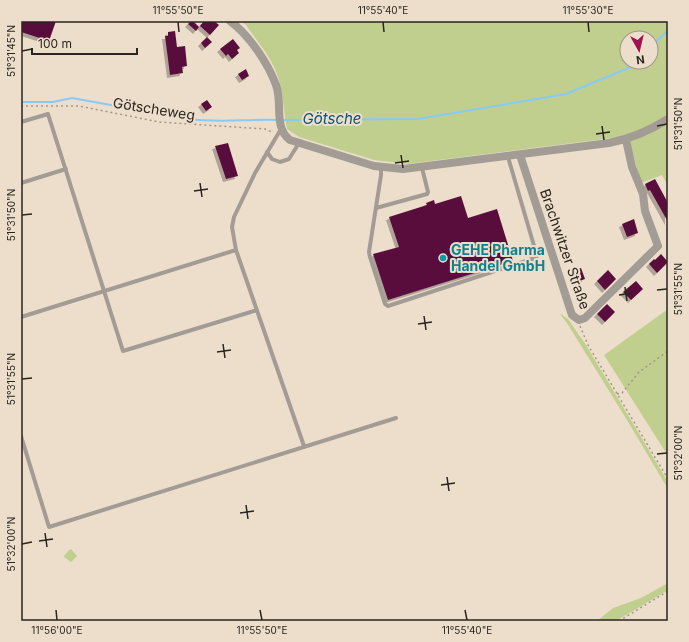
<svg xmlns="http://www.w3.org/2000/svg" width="689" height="642" font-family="Inter,sans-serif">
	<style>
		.green { fill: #c1cf8e; fill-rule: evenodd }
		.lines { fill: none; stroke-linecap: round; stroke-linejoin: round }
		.stream { stroke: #87caf6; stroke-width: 2 }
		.building { fill: #580f3c; filter: url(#shadow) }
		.path { stroke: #a29789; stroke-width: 1.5; stroke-dasharray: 2 3; stroke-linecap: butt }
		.lane { stroke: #a29c94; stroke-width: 4 }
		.street { stroke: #a29c94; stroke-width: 8 }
		.ticks { fill: none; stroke: #2a251e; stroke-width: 1.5 }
		.culture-dot { fill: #0f9aa8; stroke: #eddecc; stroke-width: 1.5 }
		.labels { text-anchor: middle; stroke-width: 4; stroke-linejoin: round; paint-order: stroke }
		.street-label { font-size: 14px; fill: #2a251e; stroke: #eddecc }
		.culture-label { font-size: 14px; font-weight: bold; fill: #0d838f; stroke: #eddecc; text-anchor: start }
		.water-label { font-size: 15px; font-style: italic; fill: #0b5175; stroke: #eddecc }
		.neatline { fill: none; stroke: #2a251e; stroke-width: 1.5 }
		.ticks-label { font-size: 10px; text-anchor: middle; fill: #2a251e }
	</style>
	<defs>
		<filter id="shadow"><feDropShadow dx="-3" dy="3" stdDeviation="0" flood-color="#0004"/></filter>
	</defs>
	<rect width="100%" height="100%" fill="#eddecc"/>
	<path class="green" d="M240,21H668V186L662,175L641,183L628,136L407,164L374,160L299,137L287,129C283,108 283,86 274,67C269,55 254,37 246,25ZM627,38H651V62H627Z
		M668,309V456L604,355Z
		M559,313L568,319L586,345L668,482V489L627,420L567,323Z
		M71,549L77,556L71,562L64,557V556L69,550Z
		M668,583V590L616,621H597L613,608L641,598Z"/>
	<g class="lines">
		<path class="stream" d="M651,47L668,30
			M21,102H53L72,98L155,113C167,114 178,117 189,119C218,123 248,119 277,120
			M282,120L418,119L566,94L631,67L637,62"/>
	</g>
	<path class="building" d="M21,21H56L49,41L21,32Z
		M191,21H193L199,27L196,31L188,24Z
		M204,21H214L219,25L210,35L200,26Z
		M175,31L177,47L185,46L187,66L182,67L183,73L170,75L165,36H168V32Z
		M207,37L212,42L205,48L201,43Z
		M233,39L240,48L237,50L239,53L232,59L228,54L226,56L220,49Z
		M246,69L249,76L242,80L238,74Z
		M207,100L212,107L206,111L201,104Z
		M228,143L238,176L226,179L215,146Z
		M655,179L668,203V222L650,190L648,191L645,184Z
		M461,196L468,218L497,209L513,261L388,300L373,254L399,247L389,217L427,205L426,203L434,200L435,204Z
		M634,219L638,233L627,237L622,224Z
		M661,254L668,262L657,273L649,264L654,259L655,260Z
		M581,268L585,279L574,283L571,272Z
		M608,270L616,279L605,290L597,281Z
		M636,281L643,289L631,300L623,292Z
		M607,304L615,312L605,322L597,314Z"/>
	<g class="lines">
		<path class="path" d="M21,106H79L159,122L265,129L272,132
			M580,326L588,345L668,479
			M617,394L622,393L639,372L668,351
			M619,621L668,591"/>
		<path class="lane" d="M21,122L48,114L123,351L257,310
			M281,129L255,173L234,217L232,227L236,250L304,446
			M267,152L272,159L280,162L289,159L299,143
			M381,167V175L369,252L370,257L385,304L388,306L535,258L537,256L508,157
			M21,183L66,169
			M376,208L427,194L428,192L422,168
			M21,317L236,250
			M21,436L49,527L396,418"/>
		<path class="street" d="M230,21C249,35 268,63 276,85C283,103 273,127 290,140L374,166L403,169L609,143C630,139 649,131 668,119
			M520,155L572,315L579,320L585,318L658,246L645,211L643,194L632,167L626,140"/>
	</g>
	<path class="ticks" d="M178,22L179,32M383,22L384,32M588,22L589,32M22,51L32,49M602,126L604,140M657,126L667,124M596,134L610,132M401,155L403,168M395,163L409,161M200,183L202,197M194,191L208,189M22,215L32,214M625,287L627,301M657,290L667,289M619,295L633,293M424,316L426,330M418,324L432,322M223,344L225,358M217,352L231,350M22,379L32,378M657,454L667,453M447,477L449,491M441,485L455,483M246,505L248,519M240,513L254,511M45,533L47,547M39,541L53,539M22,544L32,542M56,610L57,620M260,610L262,620M465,610L467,620"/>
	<circle class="culture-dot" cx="443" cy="258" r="4"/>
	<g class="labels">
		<g class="street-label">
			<text transform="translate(154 109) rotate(9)" y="5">Götscheweg</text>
			<text transform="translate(565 249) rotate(71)" y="5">Brachwitzer Straße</text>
		</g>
		<g class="culture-label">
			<text x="451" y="255">GEHE Pharma<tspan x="451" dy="16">Handel GmbH</tspan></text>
		</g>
		<g class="water-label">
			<text x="332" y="124">Götsche</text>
		</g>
	</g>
	<rect width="689" height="642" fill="none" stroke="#eddecc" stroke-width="44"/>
	<g transform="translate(639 50) rotate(172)"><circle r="19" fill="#eddecc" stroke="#9f9486"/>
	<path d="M0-3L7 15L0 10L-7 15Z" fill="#a31153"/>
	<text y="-6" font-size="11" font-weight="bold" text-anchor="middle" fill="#2a251e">N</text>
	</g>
	<path d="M32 48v6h105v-6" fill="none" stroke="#2a251e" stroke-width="2"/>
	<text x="38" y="48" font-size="12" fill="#2a251e" stroke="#eddecc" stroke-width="3" paint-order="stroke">100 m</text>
	<rect x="22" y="22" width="645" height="598" class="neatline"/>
	<g class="ticks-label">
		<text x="178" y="14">11°55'50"E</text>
		<text x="383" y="14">11°55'40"E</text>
		<text x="588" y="14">11°55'30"E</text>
		<text transform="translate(11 51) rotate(-90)" y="4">51°31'45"N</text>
		<text transform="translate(678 124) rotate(-90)" y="4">51°31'50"N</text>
		<text transform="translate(11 215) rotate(-90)" y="4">51°31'50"N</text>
		<text transform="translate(678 289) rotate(-90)" y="4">51°31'55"N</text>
		<text transform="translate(11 379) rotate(-90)" y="4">51°31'55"N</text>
		<text transform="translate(678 453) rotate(-90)" y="4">51°32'00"N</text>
		<text transform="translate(11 544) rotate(-90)" y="4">51°32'00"N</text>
		<text x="57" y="634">11°56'00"E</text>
		<text x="262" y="634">11°55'50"E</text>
		<text x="467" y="634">11°55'40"E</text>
	</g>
</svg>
